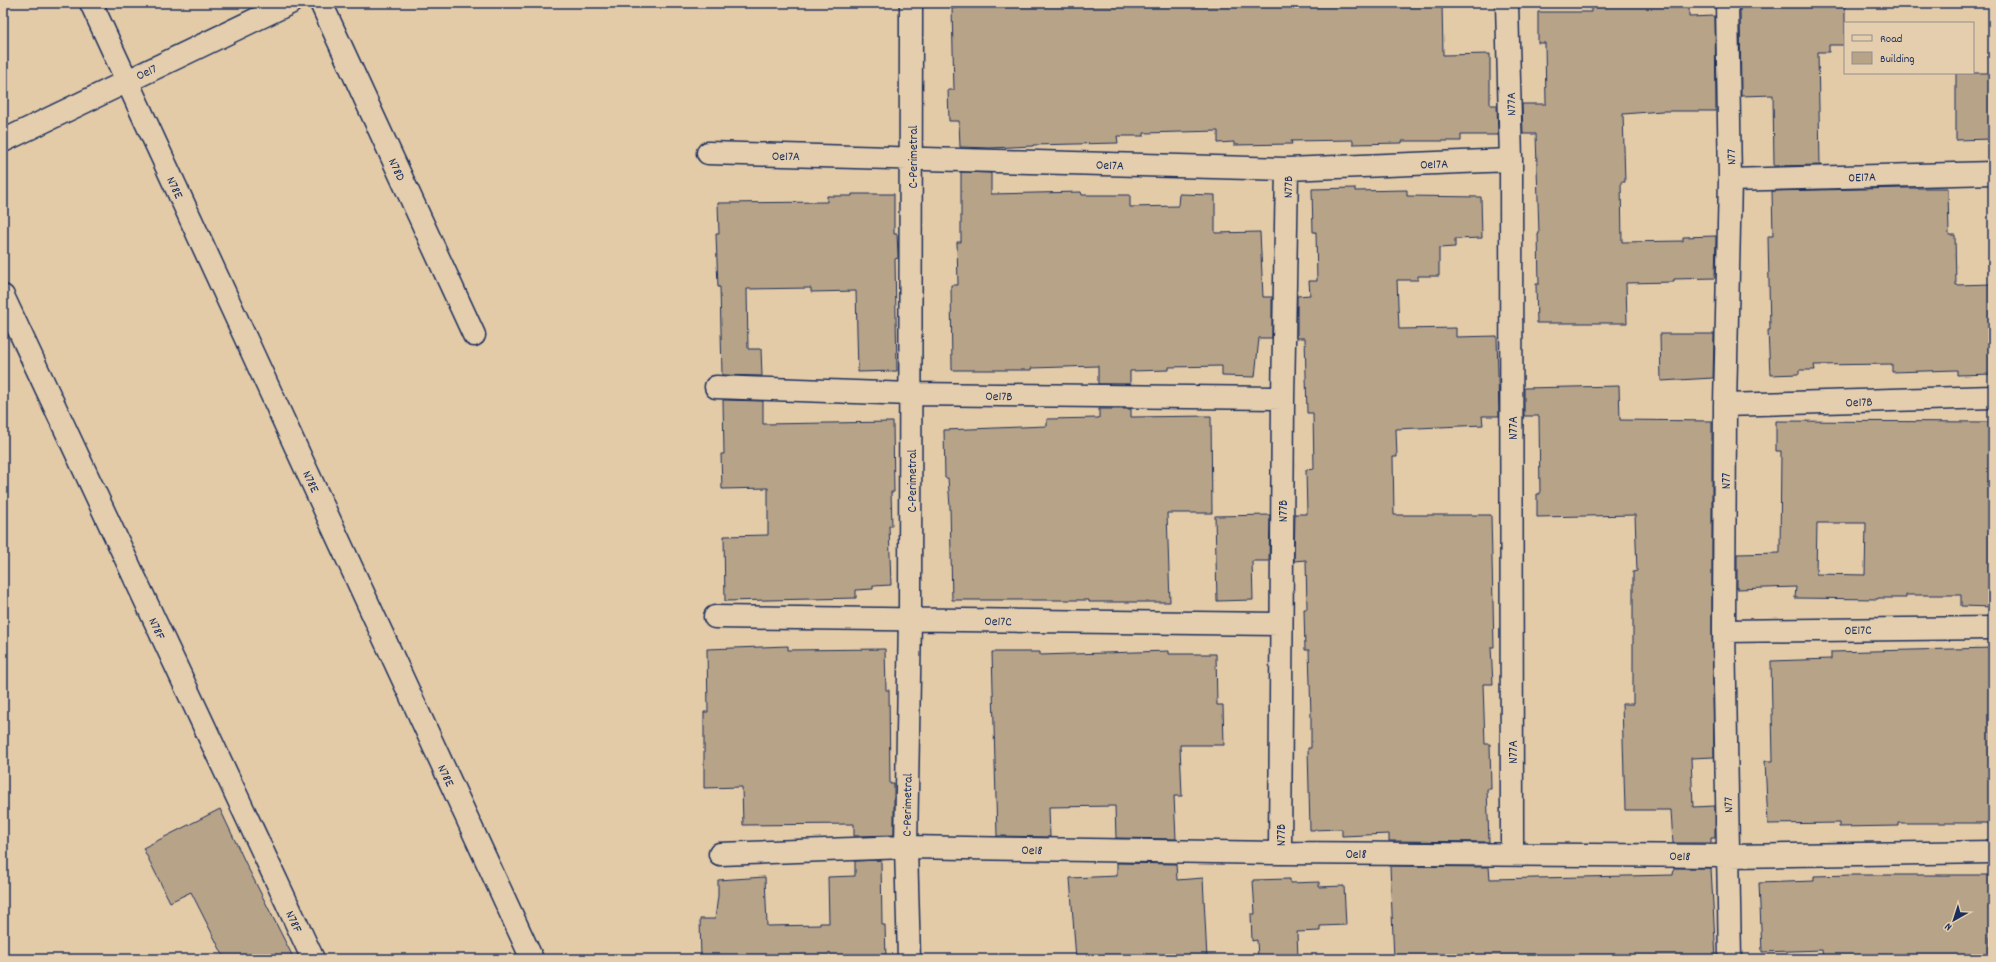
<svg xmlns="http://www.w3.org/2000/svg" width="1996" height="962" font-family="Dekko,sans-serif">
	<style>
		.building { fill: #b7a388; stroke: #1b2f5e; fill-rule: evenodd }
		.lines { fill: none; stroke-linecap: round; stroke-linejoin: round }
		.minor-casing { stroke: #1b2f5e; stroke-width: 25 }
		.minor { stroke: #e4cead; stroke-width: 22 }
		.labels { text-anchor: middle; stroke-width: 3; stroke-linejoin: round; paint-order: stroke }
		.street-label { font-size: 13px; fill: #1b2f5e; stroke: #e4cead }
	</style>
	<rect width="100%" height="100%" fill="#e3cba8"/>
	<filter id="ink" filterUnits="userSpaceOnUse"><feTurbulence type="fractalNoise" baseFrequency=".025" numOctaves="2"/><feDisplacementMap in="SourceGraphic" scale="8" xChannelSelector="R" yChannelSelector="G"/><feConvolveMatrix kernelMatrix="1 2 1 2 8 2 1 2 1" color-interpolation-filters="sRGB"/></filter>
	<g filter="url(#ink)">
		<path class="building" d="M957,3H1316V6L1442,3L1443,55L1490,54V105H1497L1498,135H1461V141H1402V143L1353,144V140L1291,141L1292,144L1234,145V142L1218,143V131L1144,133V136H1117L1118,143L1033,145V146L990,148L960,147L959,121H949L948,90H954L952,8H957Z
			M1642,3H1689V17L1715,16L1716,111H1662L1623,114L1625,182H1621L1622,242L1683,241V237L1716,236L1715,278L1674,279V282L1626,283L1627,323H1537L1536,284H1539L1538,234H1539L1536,134H1523L1522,104H1546L1545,43H1538V12H1591V6L1642,5Z
			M1740,3H1845V45H1829V52H1818L1820,165L1774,166L1773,95L1741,96Z
			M1956,73H1993V139L1956,140Z
			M961,172L991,173V194L1081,192L1082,195H1130V207L1178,206L1179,194L1215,195V233L1260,232L1263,297H1272V338H1259L1255,377L1222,376V366L1169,367V370L1130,371V384H1098V366L1031,368V370H952L951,285H958L957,242H961Z
			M1355,188V191L1407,190V196L1481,197L1482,238L1455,239V247L1439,248V276H1418V280H1397L1399,329L1456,328V337L1497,336L1499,416H1482L1483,425L1396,429L1397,457H1393L1394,515H1491L1494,647H1491L1493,684H1483L1485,744H1490L1491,789H1487L1489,842L1389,841V834L1342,836V829L1310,830L1308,748H1311V716L1309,650H1305L1304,609H1307L1306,560L1294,561L1295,514H1307L1306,470L1314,469L1313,413H1307L1305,338H1297V296L1310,295L1309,281H1317L1316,232H1313L1312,189Z
			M1906,188H1948L1949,235H1955L1956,285L1993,284V374L1957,375V370L1892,372V364L1814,365L1815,370H1799V374L1770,375L1768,330H1770L1768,236H1773L1772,191Z
			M852,194H894V234H897L898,256V258L895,259L897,371L858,372L856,291L811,292V288L747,289L748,349H761L762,376L722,375L720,287H718L716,234H719L718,203L827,202V196H852Z
			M1660,334H1714L1713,378L1661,381Z
			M1619,386L1620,420L1712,421V631L1714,757L1691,758L1693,807L1715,806V838H1711V843H1673L1671,810H1625L1622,704H1633V572L1637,571L1635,515L1537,517V494H1540L1539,416H1524V388Z
			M723,400L763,401V424L893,422L894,492H891L892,526H889L891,585L873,586V589L856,590V598L725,601L724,536L768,535V488L722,489L721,454H724Z
			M1099,409H1131V417L1211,416L1212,513H1167L1170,602H1089V600H952L950,507L948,478H945L944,430L1047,426V419L1099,418Z
			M1776,421L1993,422V607L1961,606V595H1906V598H1878V599L1795,598L1796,587L1737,589V554L1780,553L1781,451H1776ZM1817,523H1866L1865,575L1816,574Z
			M1270,515L1269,561H1252L1253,600L1217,601L1215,516Z
			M788,646V650L885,649L886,690H889L890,784H894V835L854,836V824L743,825L742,787L704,788V712H708L707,649Z
			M1993,648V823H1899V826L1839,827V823L1768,824L1765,761H1773L1771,661L1831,659V652Z
			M1169,651V654H1216L1217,705H1223L1224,745H1180L1182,796H1174L1176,839L1116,838L1115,806L1049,807L1050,837L997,836L992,652H1040V655Z
			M220,809L247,866L294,959H225L191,892L170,902L143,848Z
			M881,860L882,925H885L886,959H701L700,919H715L718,896V880L765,877L767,926L820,925V923H829L828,877L855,876V861Z
			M1117,863L1176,864L1177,880L1203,878L1207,959H1076L1070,878L1117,876Z
			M1390,866L1489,867L1490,879L1673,875L1674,868H1711L1716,959H1577V956L1489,959H1394Z
			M1853,875H1993V936L1990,937V959H1823L1822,950L1762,952L1759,883L1814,881V876Z
			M1290,879V883L1319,882V887L1344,886L1346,925L1320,926V931L1297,932L1298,959H1258L1257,940L1252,941L1251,914H1255L1253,880Z"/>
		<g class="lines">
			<g class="minor-casing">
				<path id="minor" d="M91,3L532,959
					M321,3L474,335
					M1507,3L1511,160L1512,854
					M1727,3L1730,180L1725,405L1724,631L1730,959
					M3,141L290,3
					M708,153L1287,169L1511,160
					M1730,180L1993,173
					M3,296L313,959
					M716,387L911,394L1283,398
					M1725,405L1993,397
					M715,617L1281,624
					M1724,631L1993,628
					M1280,853L1283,398L1287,169
					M720,854L906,847L1280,853L1728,856L1993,852
					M909,959L906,847L910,619L911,3"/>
			</g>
			<use href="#minor" class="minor"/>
		</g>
	</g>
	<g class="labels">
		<g class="street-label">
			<text transform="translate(146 71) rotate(-25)" y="5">Oe17</text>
			<text transform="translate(1510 104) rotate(-91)" y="5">N77A</text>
			<text transform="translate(786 155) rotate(1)" y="5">Oe17A</text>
			<text transform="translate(912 157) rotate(-90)" y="5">C-Perimetral</text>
			<text transform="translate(1730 157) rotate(-91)" y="5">N77</text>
			<text transform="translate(1434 163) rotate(-2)" y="5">Oe17A</text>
			<text transform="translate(1110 164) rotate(2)" y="5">Oe17A</text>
			<text transform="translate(398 169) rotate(65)" y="5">N78D</text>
			<text transform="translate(1862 176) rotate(-2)" y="5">0E17A</text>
			<text transform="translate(176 187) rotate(65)" y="5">N78E</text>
			<text transform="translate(1287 187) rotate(-89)" y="5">N77B</text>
			<text transform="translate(999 395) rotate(1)" y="5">Oe17B</text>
			<text transform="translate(1859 401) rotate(-2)" y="5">Oe17B</text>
			<text transform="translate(1512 428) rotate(-90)" y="5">N77A</text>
			<text transform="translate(312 481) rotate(65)" y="5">N78E</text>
			<text transform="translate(911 481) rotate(-90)" y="5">C-Perimetral</text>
			<text transform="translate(1725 481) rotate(-90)" y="5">N77</text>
			<text transform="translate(1282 511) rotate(-90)" y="5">N77B</text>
			<text transform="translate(998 620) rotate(1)" y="5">Oe17C</text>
			<text transform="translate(158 628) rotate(65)" y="5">N78F</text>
			<text transform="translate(1858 629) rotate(-1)" y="5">0E17C</text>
			<text transform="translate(1512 752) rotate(-90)" y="5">N77A</text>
			<text transform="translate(447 775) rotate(65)" y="5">N78E</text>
			<text transform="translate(906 805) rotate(-89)" y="5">C-Perimetral</text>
			<text transform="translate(1727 805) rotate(-91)" y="5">N77</text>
			<text transform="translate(1280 835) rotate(-90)" y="5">N77B</text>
			<text transform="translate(1032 849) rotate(1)" y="5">Oe18</text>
			<text x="1356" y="858">Oe18</text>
			<text transform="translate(1680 855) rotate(1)" y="5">Oe18</text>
			<text transform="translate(295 921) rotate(65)" y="5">N78F</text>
		</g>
	</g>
	<rect width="1996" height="962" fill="none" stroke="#e4cead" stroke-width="16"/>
	<rect x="8" y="8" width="1980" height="946" fill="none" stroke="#1b2f5e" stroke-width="1.5" filter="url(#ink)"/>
	<rect x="1844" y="22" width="130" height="52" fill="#e4cead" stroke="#948e8d"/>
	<rect x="1852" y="35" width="20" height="6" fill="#e4cead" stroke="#948e8d"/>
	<text x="1880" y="42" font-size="12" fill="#1b2f5e">Road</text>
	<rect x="1852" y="52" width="20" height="12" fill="#b7a388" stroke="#948e8d"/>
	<text x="1880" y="62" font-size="12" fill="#1b2f5e">Building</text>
	<g transform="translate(1954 920) rotate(219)" stroke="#e4cead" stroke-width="3" paint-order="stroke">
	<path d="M0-3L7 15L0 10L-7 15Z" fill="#1b2f5e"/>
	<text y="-6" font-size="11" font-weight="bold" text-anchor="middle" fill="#1b2f5e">N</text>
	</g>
</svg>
